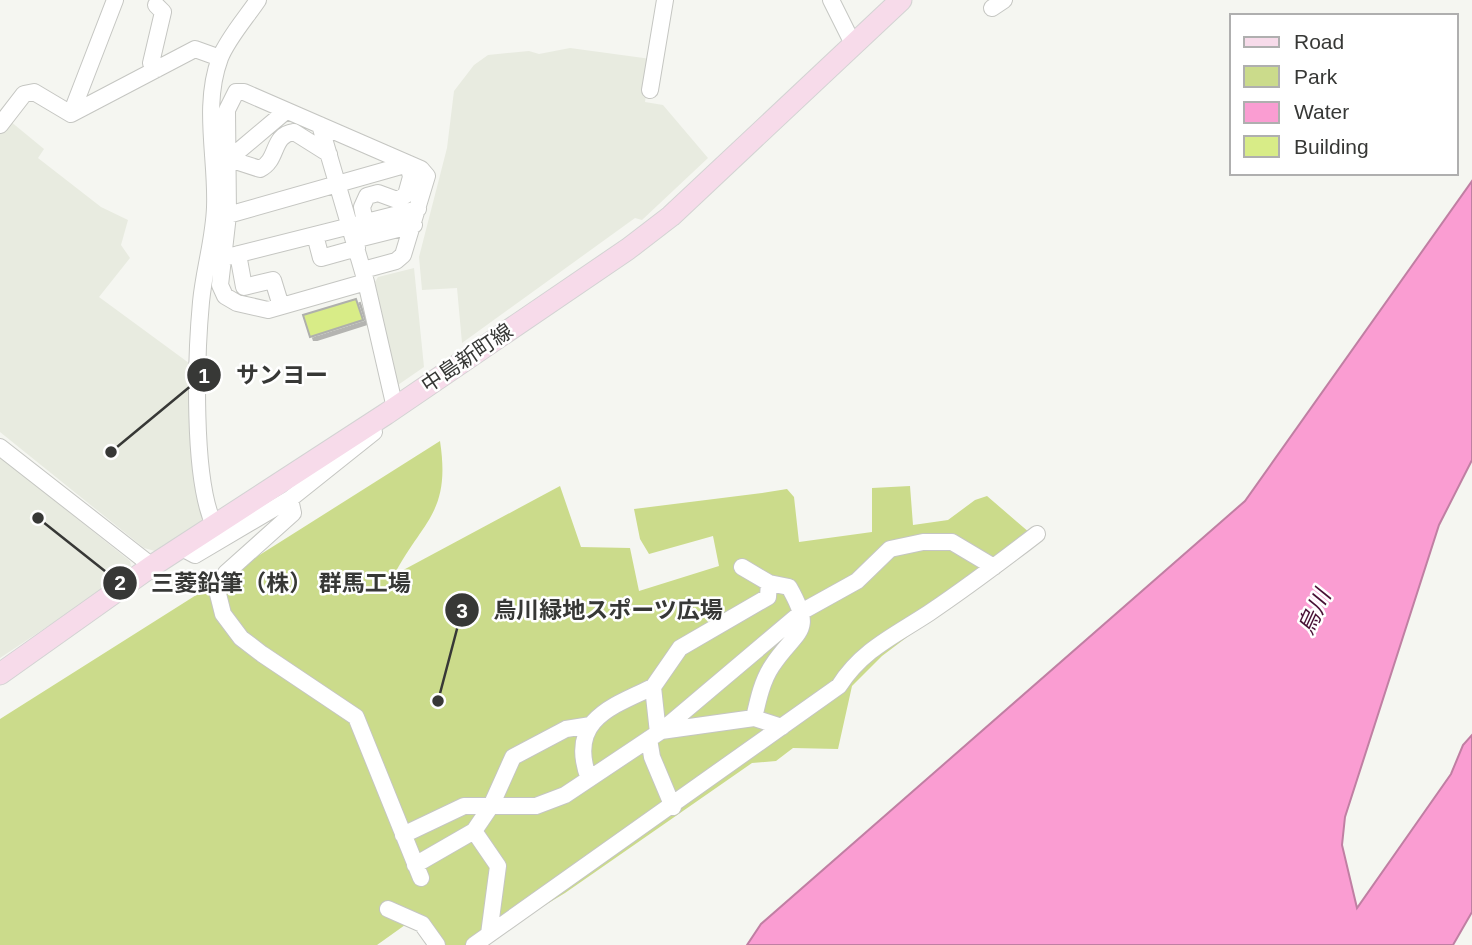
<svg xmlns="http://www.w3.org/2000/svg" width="1472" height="945" font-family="Helvetica,'Noto Sans JP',sans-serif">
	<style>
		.built { fill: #e8ebe0 }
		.green { fill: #cbdb8b }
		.water { fill: #fa9dd2; stroke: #c07fa3; stroke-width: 2 }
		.building { fill: #d8ec87; stroke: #afb0ac; stroke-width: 2; filter: url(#shadow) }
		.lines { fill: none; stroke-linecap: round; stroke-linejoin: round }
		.minor-casing { stroke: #c5c6c2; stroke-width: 18 }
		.major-casing { stroke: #d3d3d3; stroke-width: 23 }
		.minor { stroke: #fff; stroke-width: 16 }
		.major { stroke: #f7dbea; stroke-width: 21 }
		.labels { text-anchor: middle; stroke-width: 5; stroke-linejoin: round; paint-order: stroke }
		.street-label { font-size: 21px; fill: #373836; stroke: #fff }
		.water-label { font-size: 23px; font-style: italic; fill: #481034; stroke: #fff }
		.leader { fill: none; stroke: #373836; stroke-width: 2.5 }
		.callout-dot { fill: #373836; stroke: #fff; stroke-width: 2.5 }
		.mark-label { font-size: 21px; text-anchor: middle; font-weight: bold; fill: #fff }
		.callout-label { font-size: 23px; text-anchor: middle; font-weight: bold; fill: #373836; stroke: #fff; stroke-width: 5; stroke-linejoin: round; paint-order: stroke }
	</style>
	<defs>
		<filter id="shadow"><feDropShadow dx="4" dy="4" stdDeviation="0" flood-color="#0004"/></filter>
	</defs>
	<rect width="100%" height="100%" fill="#f5f6f1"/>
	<path class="built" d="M570,48L651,59L645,102L663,105L708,158L642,220L635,218L462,343L457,288L422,290L419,257L447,148L454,91L474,65L488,55L529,51L539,54Z
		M10,121L44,149L38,158L101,207L128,220L121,245L130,258L99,297L193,366L204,515L201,522L155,551L144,548L0,432V130Z
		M414,268L424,367L395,387L375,282L378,277Z
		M0,457L130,561L131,567L122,577L0,658Z"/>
	<path class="green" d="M440,441C451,513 423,520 394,575L560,486L581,547L630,548L639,591L719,566L713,536L649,554L640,539L634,509L762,493L787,489L794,497L799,542L872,532V488L910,486L913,525L948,520L975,500L987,496L1037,539L882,656L852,686L838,749L793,748L776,761L752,763L565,893L479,945H430L412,920L377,945H0V719Z"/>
	<path class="water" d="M1472,181V460L1439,525L1345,817L1342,845L1357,908L1451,774L1463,745L1472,735V912L1453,945H747L761,924L1245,501Z"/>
	<path class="building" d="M356,299L363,320L310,337L303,315Z"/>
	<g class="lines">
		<g class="minor-casing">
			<path id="minor" d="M831,0L853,44
				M156,5L163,12L151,63L157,69
				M992,8L1004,0
				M650,90L665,0
				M286,111L229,159L260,169C279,160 271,135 294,132L329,154
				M71,114L115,0
				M0,125L24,94L34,92L71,114L195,49L220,58
				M320,125L366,282L395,408
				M228,215L408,164L411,177L406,195L397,200L378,193L367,196L362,207L365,222
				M315,235L321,258L357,248
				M354,240L414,225
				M238,254L244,287L273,280L281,306
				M223,258L418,209
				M363,270L396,261L403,255L427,176L421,169L244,92H236L227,110L228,215L220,285L225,296L237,303L268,310L366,282
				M374,432L290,499L293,513L226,573L217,590L223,614L241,638L262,654L356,717L421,878
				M0,447L152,566
				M214,525C192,478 196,356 201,302C204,270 214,239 215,207C217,158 202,106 220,58C228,38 246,18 258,0
				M182,548L195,555L290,499
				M742,567L769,583L789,587C816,634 796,629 772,666C762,681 758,700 754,718
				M661,731L754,718L782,727
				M658,733L653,687L680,648L768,597L769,583
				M649,739L652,757L673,807
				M589,779C567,721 610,707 653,687
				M474,831L498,866L489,934
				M403,835L464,806H491L513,757L566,729L591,725
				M415,865L474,831L491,806H536L565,795L661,731L803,611L857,581L890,549L923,542H952L994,567
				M388,909L422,924L437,945
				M474,945L839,686C862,650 894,636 929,613C966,588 1002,561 1037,534"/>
		</g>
		<g class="major-casing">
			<path id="major" d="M0,674L152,566L386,414L628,249L671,216L901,0"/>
		</g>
		<use href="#minor" class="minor"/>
		<use href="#major" class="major"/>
	</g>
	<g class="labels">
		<g class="street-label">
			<text transform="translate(467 358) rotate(-34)" y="7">中島新町線</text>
		</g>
		<g class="water-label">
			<text transform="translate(1314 612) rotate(-65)" y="8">烏川</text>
		</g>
	</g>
	<path class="leader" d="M111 452L204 375M38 518L120 583M438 701L462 610"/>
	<g class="callout-dot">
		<circle cx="111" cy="452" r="7"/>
		<circle cx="38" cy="518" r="7"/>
		<circle cx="438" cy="701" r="7"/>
		<circle cx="204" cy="375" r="18"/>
		<circle cx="120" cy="583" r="18"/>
		<circle cx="462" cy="610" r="18"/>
	</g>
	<g class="mark-label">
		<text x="204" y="383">1</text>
		<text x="120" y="590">2</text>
		<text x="462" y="618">3</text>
	</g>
	<g class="callout-label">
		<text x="282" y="383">サンヨー</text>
		<text x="281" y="591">三菱鉛筆（株） 群馬工場</text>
		<text x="608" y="618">烏川緑地スポーツ広場</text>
	</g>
	<rect x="1230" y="14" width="228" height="161" fill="#ffffff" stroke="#afafaf" stroke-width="2"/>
	<rect x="1244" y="37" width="35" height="10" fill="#f7dbea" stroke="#afafaf" stroke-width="2"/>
	<text x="1294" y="49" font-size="21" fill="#373836">Road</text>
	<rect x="1244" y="66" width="35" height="21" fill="#cbdb8b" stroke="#afafaf" stroke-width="2"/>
	<text x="1294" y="84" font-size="21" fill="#373836">Park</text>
	<rect x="1244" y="102" width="35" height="21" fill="#fa9dd2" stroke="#afafaf" stroke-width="2"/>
	<text x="1294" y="119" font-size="21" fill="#373836">Water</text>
	<rect x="1244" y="136" width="35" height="21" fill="#d8ec87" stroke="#afafaf" stroke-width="2"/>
	<text x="1294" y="154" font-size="21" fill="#373836">Building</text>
</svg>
